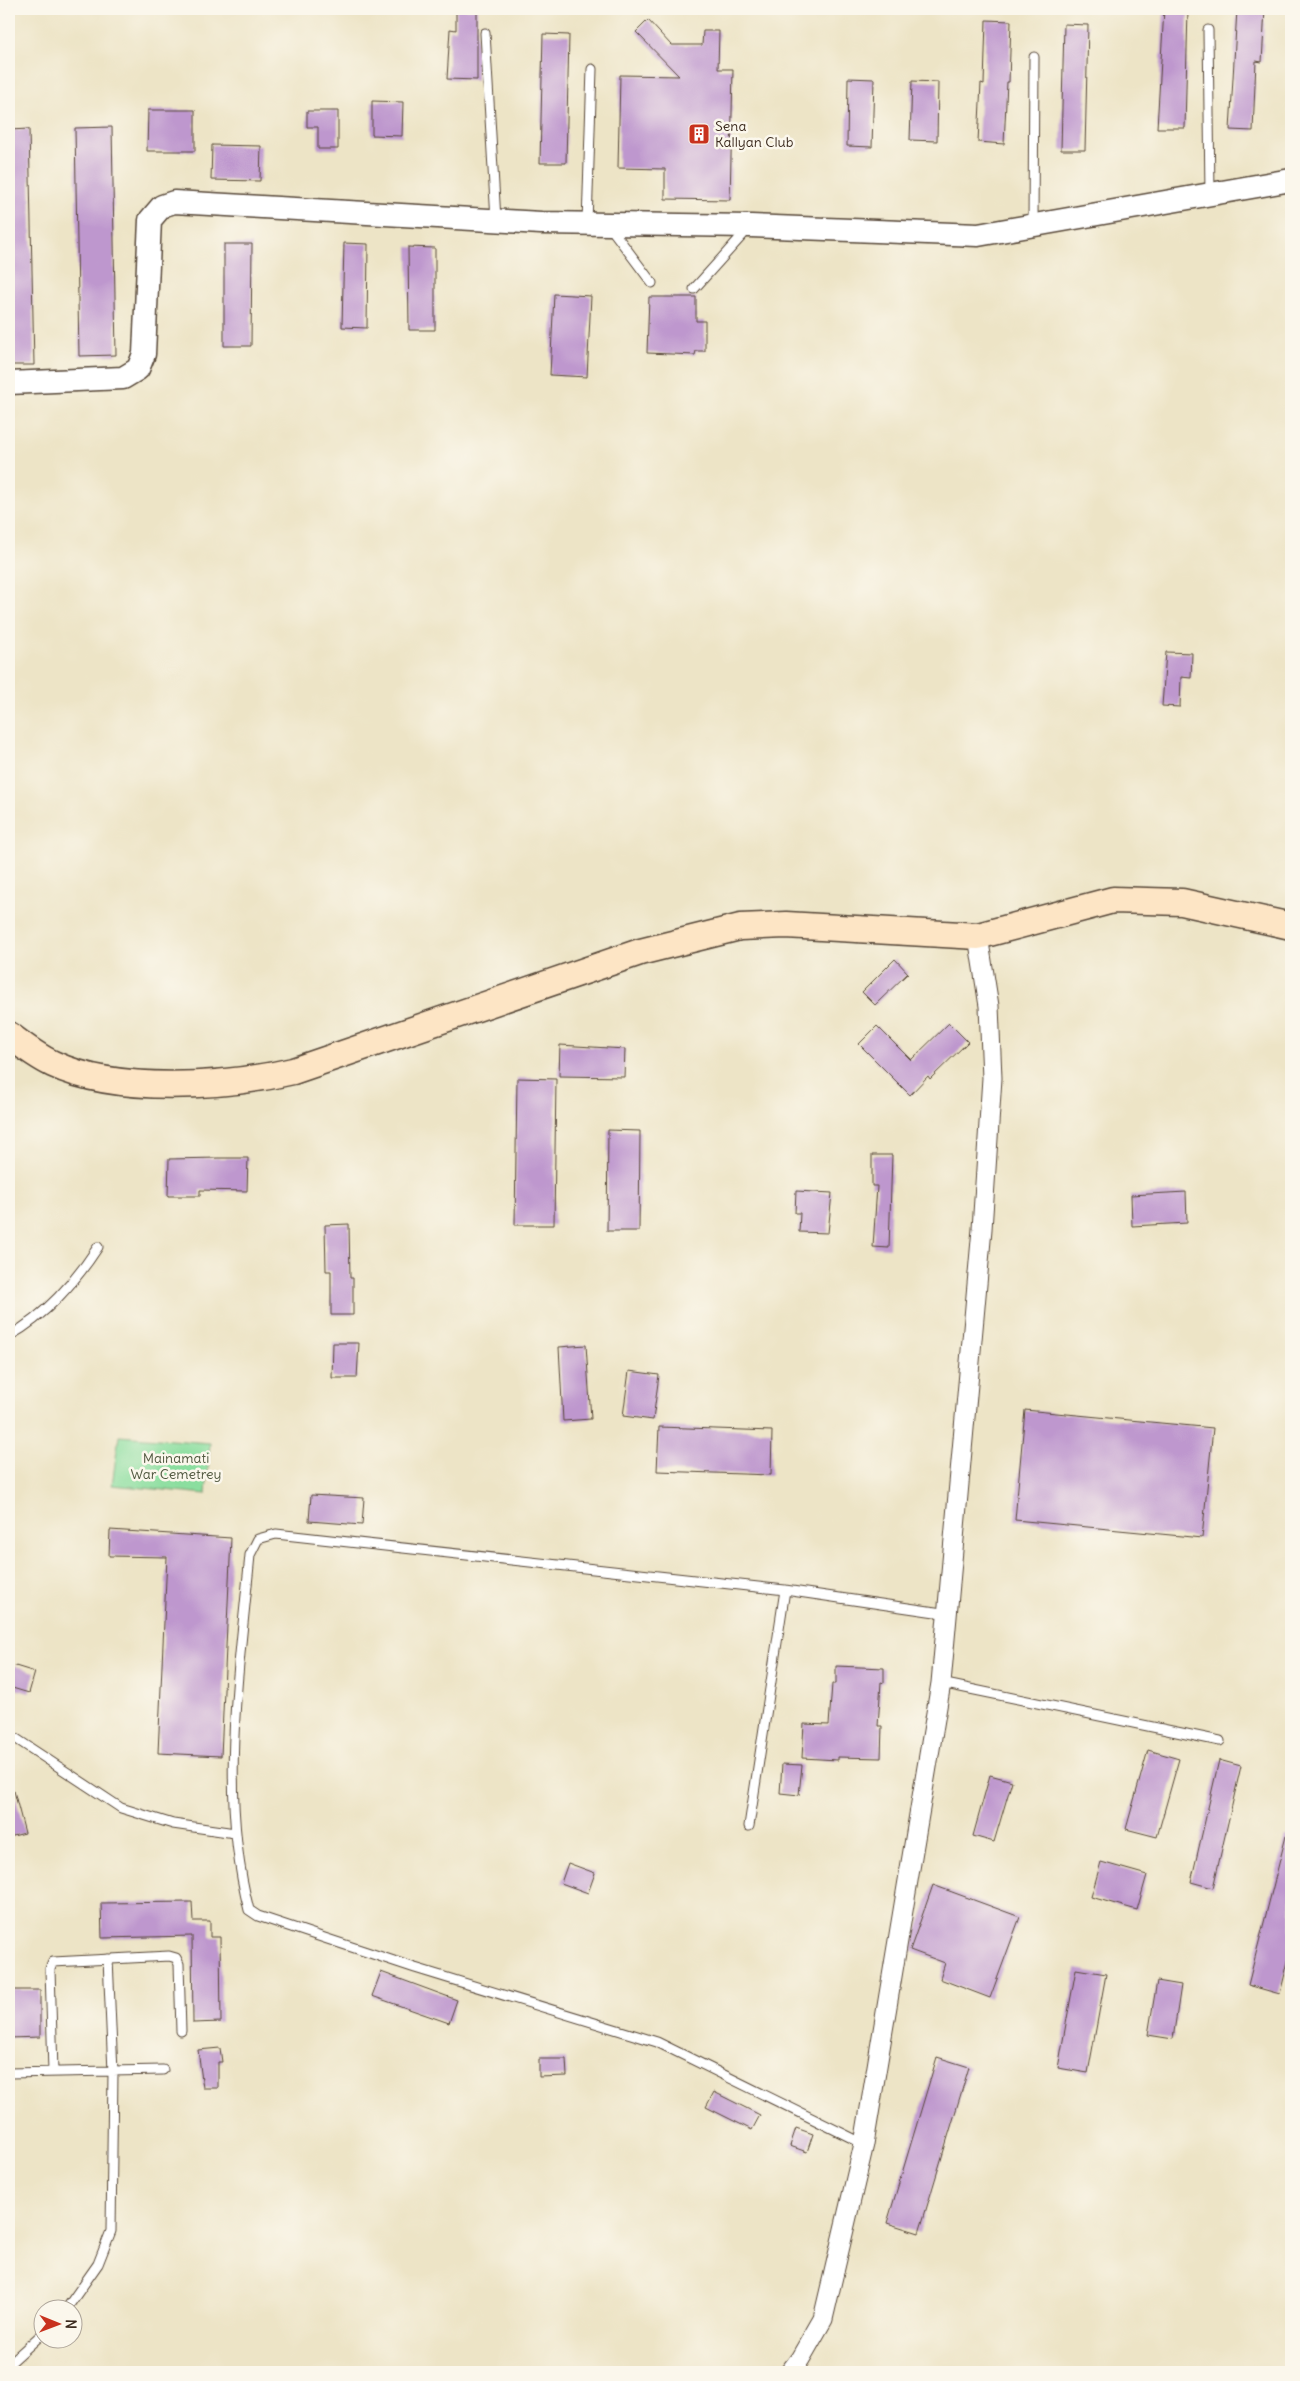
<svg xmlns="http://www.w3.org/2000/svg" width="1300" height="2381" font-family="Delius,sans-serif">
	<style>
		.green { fill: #8bde9f; stroke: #63845e }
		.building { fill: #be97ce }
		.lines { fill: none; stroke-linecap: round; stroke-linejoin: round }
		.service-casing { stroke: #564637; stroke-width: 11 }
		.minor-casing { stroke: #564637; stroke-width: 21 }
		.tertiary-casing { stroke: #564637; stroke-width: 25 }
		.secondary-casing { stroke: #564637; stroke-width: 29 }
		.service { stroke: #fff; stroke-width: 9 }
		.minor { stroke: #fff; stroke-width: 19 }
		.tertiary { stroke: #fff; stroke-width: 22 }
		.secondary { stroke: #fde5c5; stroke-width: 26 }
		.labels { text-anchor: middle; stroke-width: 5; stroke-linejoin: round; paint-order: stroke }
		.poi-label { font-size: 14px; fill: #3b2a1e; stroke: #fbf7ec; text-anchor: start }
		.park-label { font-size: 14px; fill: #4f573e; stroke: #fbf7ec }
	</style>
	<rect width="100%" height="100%" fill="#fbf7ec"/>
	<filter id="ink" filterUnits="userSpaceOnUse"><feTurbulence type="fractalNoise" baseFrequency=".02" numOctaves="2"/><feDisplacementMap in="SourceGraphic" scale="10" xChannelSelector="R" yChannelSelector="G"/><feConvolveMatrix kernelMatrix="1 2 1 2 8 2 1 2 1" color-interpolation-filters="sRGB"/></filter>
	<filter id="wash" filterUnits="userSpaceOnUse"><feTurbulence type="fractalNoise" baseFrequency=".0096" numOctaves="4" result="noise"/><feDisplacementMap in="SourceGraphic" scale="20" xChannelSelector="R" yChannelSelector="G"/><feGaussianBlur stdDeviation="1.12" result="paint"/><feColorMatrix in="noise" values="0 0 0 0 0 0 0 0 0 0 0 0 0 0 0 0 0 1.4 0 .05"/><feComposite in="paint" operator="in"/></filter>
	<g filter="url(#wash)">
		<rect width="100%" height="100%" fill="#ede4c6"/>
		<path class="green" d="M119,1436L210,1443L206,1494L112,1485Z"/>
		<g id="blocks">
			<path class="building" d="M456,9H477V80L447,79L450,29L456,30Z
				M1164,9H1188L1185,128H1157Z
				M1237,9H1265L1262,62L1256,61L1253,131L1230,130Z
				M648,20L671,45H702L703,31H719L718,69H733L730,200L665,199V169L618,168L620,75L679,76L636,32Z
				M986,20L1011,21L1009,82H1007L1004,144L978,142L981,83L984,84Z
				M1064,24L1088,25L1085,150H1061Z
				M543,34L569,35L566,163H540Z
				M848,78L874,79L872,147L847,146Z
				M912,81L938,82L937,141L910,140Z
				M372,101L403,102L402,136L372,135Z
				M148,110H195V151H147Z
				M307,111H338V149H318V127H307Z
				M112,127L116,355L79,356L75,128Z
				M29,129L34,365H9V130Z
				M212,145L261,146L260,181L211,180Z
				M344,243L368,244L367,328L342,327Z
				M224,244H252L251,346H224Z
				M408,247L435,248V330H409Z
				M554,294L591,296L587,377L550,375Z
				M649,297H696V321H705V351H696L695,355L647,353Z
				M1166,652L1192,653L1191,678L1181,677L1180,707L1162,706Z
				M895,959L908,973L875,1005L862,992Z
				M949,1023L968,1042L930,1079L928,1076L910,1095L859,1044L877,1026L911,1060Z
				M560,1045L625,1049L624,1077L559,1076Z
				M517,1078L556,1079L554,1225H515Z
				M608,1130L640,1131L639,1231H607Z
				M872,1155H892L889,1248L873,1247L877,1186H872Z
				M218,1158H248L247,1191L200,1190V1196H168L169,1159Z
				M796,1191L832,1193L828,1233L799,1232L800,1213H795Z
				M1186,1192L1187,1223L1132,1226L1131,1195Z
				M349,1224L350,1278H353V1315H331V1271H326L325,1225Z
				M333,1343H359L357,1378H332Z
				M586,1345L591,1419L563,1421L559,1347Z
				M629,1371L659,1375L653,1420L623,1416Z
				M1025,1410L1213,1428L1202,1538L1015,1520Z
				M659,1427L772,1431L771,1475L657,1471Z
				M311,1495L364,1498L362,1525L309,1521Z
				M110,1530L231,1538L221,1756L158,1753L167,1557L109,1556Z
				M9,1664L35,1672L29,1693L9,1687Z
				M836,1666L884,1668V1683L881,1682L878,1726H882L881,1758L838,1757V1760L802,1758L804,1724L829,1725L832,1684H836Z
				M1148,1750L1179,1759L1157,1837L1126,1829Z
				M1219,1760L1241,1766L1213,1888L1191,1882Z
				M782,1764L802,1765L799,1795L780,1793Z
				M990,1775L1012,1781L994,1842L973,1836Z
				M14,1791L25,1833L9,1837V1792Z
				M1286,1836L1291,1837V1949L1280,1994L1248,1985Z
				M1101,1862L1147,1875L1137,1910L1091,1897Z
				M568,1863L595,1873L588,1893L561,1883Z
				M933,1885L1020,1917L990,1998L940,1979L945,1963L910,1950Z
				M192,1902L193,1921H210V1937H220L221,2022L193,2023L192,1936L102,1938L101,1903Z
				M1076,1969L1106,1974L1088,2073L1058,2068Z
				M381,1972L457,2000L449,2023L372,1996Z
				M1157,1981L1181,1985L1173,2039L1148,2035Z
				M9,1990H40V2037L9,2038Z
				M220,2048L222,2062H218V2088H203L198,2050Z
				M937,2057L969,2067L919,2233L887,2223Z
				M539,2059H566L567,2076L539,2077Z
				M714,2092L760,2115L752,2130L706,2107Z
				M796,2128L813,2134L807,2152L790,2146Z"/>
		</g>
	</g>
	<g filter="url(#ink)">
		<use href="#blocks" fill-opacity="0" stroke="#564637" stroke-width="1"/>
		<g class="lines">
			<g class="service-casing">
				<path id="service" d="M1208,30L1210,195
					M485,33L496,220
					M587,223L592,69
					M1033,224L1034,57
					M610,227L652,283
					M694,289L749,228
					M9,1336C44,1317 76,1281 98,1247
					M941,1683L1220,1741
					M9,1734L121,1808L173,1824L235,1833
					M749,1826L785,1590
					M53,2072L50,1969L53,1962L169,1956L176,1958L179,1964L181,2031
					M9,2073L163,2070
					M864,2144L657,2042L415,1968L258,1916L249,1910C219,1794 239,1672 250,1555L258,1539L276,1534L785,1590L949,1614
					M67,2308L98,2264L111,2231L113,2072L108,1959
					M9,2364L42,2334"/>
			</g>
			<g class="minor-casing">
				<path id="minor" d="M790,2372L800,2359L823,2319L864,2144L941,1683L982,1229L992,1078L989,1006L978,936"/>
			</g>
			<g class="tertiary-casing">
				<path id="tertiary" d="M9,383L123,378L138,369L144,354L150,220L162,206L174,202L541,223L751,226L978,235L1291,180"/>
			</g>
			<g class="secondary-casing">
				<path id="secondary" d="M9,1035C22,1045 38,1057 53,1064C117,1094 225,1087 293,1071L640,952L740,927L786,925L978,936L1113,900L1182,902L1291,926"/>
			</g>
			<use href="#service" class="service"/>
			<use href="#minor" class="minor"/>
			<use href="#tertiary" class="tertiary"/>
			<use href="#secondary" class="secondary"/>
		</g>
	</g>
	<defs>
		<g id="building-square" transform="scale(1.125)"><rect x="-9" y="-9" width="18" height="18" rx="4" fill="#c8321e" stroke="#fbf7ec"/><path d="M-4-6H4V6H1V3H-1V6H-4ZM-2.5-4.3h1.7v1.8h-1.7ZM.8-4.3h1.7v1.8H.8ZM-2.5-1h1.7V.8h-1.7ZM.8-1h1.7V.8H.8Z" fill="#fff"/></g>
	</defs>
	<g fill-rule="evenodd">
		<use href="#building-square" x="699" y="134"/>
	</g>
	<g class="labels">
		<g class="poi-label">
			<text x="715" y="131">Sena<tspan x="715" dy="16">Kallyan Club</tspan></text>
		</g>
		<g class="park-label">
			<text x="176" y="1463">Mainamati<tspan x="176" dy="16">War Cemetrey</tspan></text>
		</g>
	</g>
	<rect width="1300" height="2381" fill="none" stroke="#fbf7ec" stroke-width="30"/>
	<g transform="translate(58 2324) rotate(91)"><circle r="24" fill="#fbf7ec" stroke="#aea59a"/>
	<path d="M0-4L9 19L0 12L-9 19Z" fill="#c8321e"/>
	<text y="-8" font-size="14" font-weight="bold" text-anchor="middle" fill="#3b2a1e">N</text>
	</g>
</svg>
